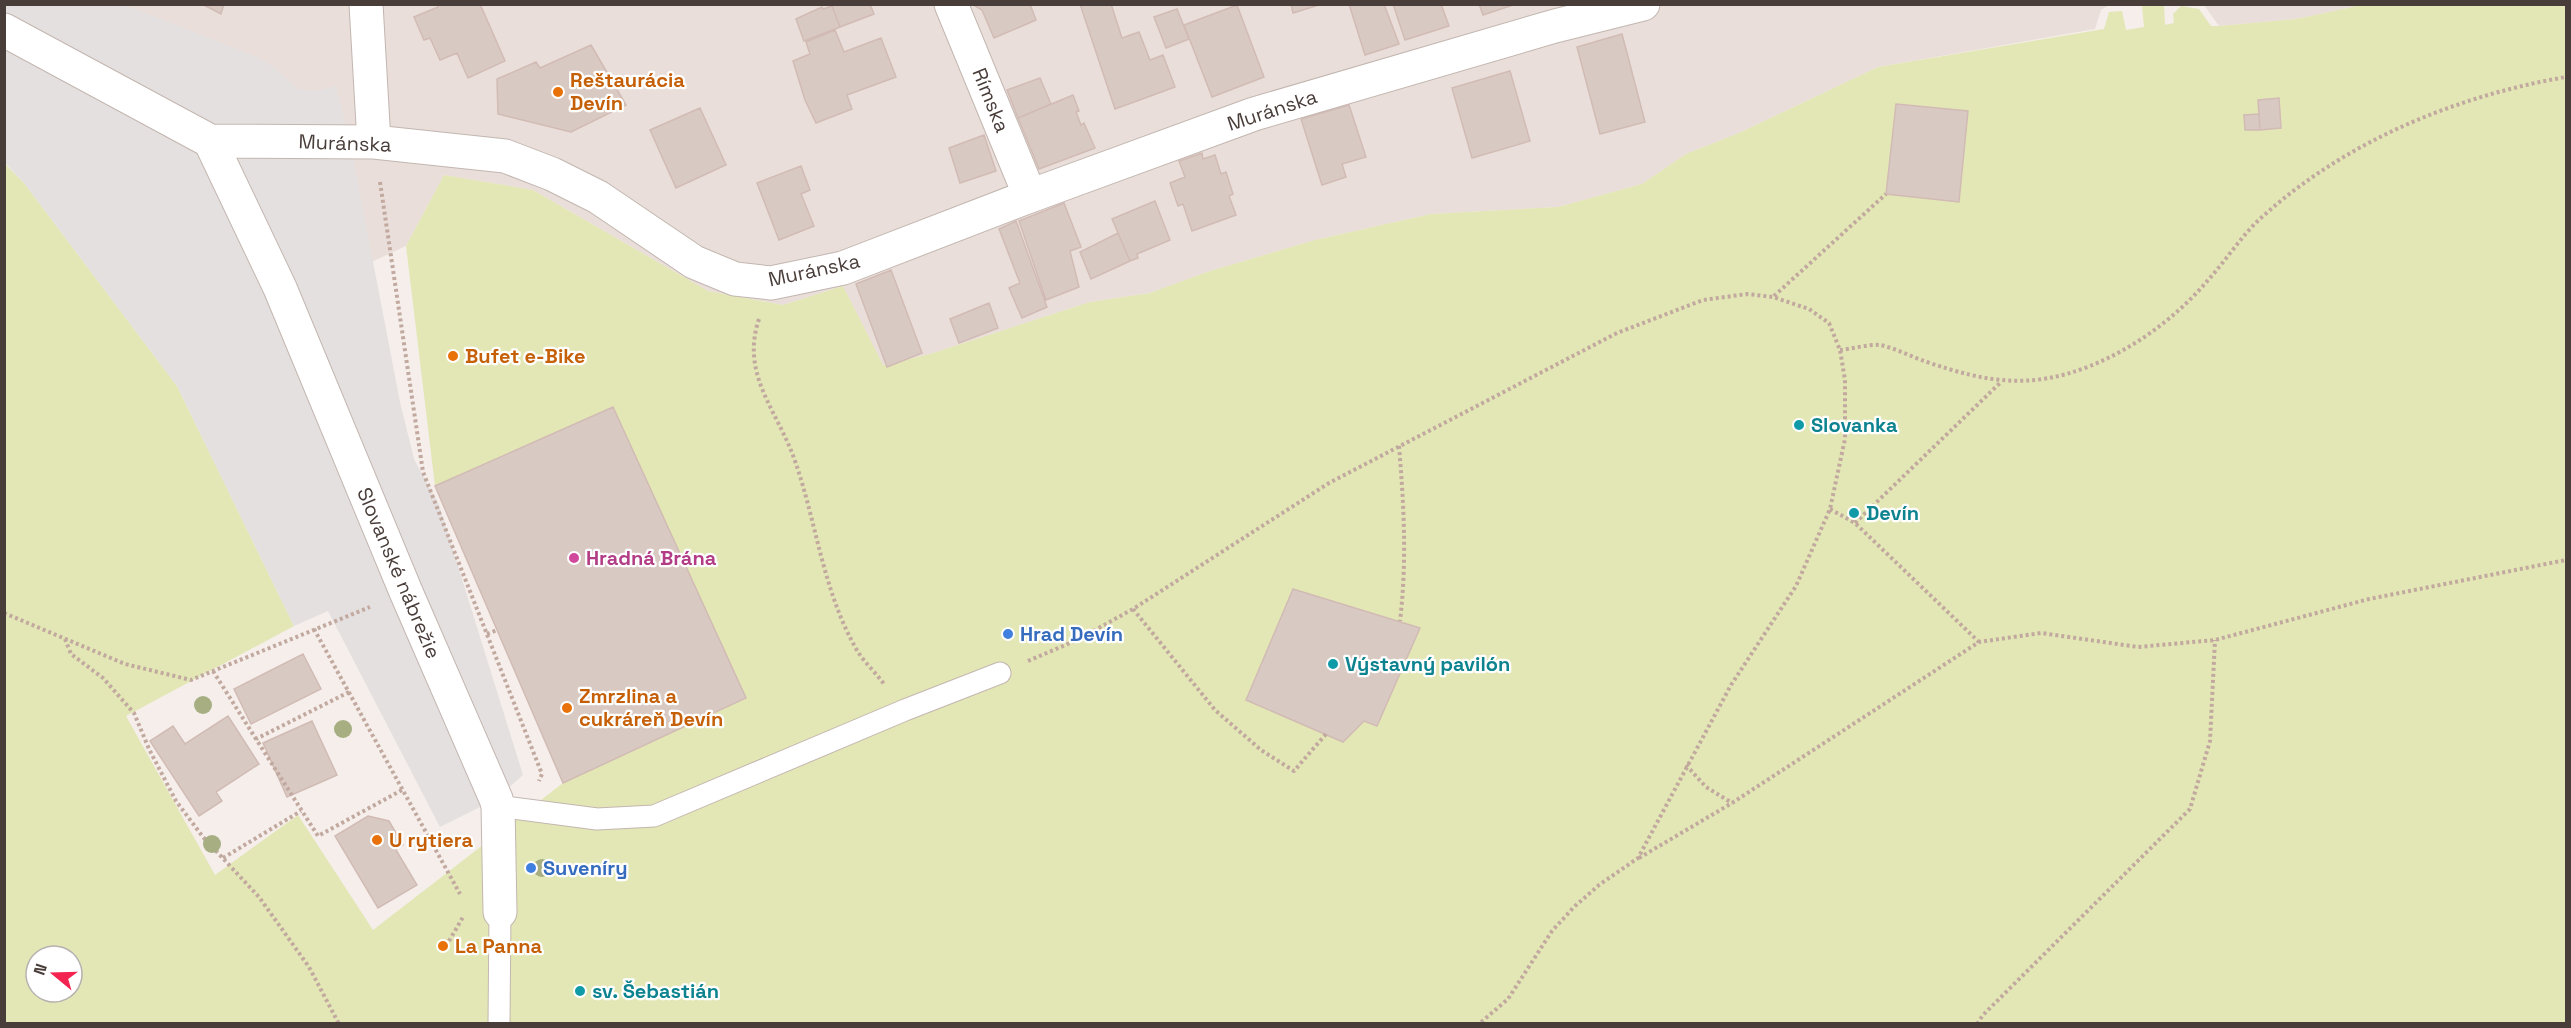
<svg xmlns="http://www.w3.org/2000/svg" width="2571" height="1028" font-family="'Space Grotesk',sans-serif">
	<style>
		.residential { fill: #e9ded9 }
		.green { fill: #e3e7b5; fill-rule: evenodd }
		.parking { fill: #e4e0df }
		.building { fill: #d9c9c3; stroke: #d1bbb4; stroke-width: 1.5 }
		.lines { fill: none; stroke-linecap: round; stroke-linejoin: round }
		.service-casing { stroke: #c3b6b0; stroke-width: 23 }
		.minor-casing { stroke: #c3b6b0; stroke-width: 35 }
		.path { stroke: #c2a99f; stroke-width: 4; stroke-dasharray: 3 3; stroke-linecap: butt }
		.service { stroke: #fff; stroke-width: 21 }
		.minor { stroke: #fff; stroke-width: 33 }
		.tree { fill: #a6ae82 }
		.food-dot { fill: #e8710a; stroke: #fff; stroke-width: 2 }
		.culture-dot { fill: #0f9aa8; stroke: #fff; stroke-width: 2 }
		.hotel-dot { fill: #d1479c; stroke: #fff; stroke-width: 2 }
		.shop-dot { fill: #3f7fe0; stroke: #fff; stroke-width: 2 }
		.labels { text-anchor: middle; stroke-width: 4.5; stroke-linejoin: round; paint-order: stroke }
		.food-label { font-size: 20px; font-weight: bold; fill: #c56008; stroke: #fff; text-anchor: start }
		.street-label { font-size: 20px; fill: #493d39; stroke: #fff }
		.culture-label { font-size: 20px; font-weight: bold; fill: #0d838f; stroke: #fff; text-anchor: start }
		.hotel-label { font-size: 20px; font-weight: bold; fill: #b23c85; stroke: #fff; text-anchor: start }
		.shop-label { font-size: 20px; font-weight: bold; fill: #366cbe; stroke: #fff; text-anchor: start }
	</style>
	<rect width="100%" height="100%" fill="#f5eeeb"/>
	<path class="residential" d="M5,5H2109L2101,10L2095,29L1878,67L1739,133L1686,154L1642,184L1558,207L1431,214L1315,240L1207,272L1150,293L1090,302L930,354L882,365L843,286L783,305L708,291L533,190L444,175L406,246L242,322Z
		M2204,5H2362L2296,19L2219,26Z"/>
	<path class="green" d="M2142,5H2164L2165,25L2174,23L2173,14L2181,6L2199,9L2211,26H2219L2296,19L2362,5H2566V1023H5L4,163L24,183L177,386L294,626L126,716L215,875L298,815L373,930L563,783L746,698L613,407L435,486L406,246L444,175L533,190L708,291L783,305L843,286L883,365L930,354L1090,302L1150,293L1207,272L1315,240L1431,214L1558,207L1642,184L1686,154L1739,133L1878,67L2104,29L2109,12L2122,11L2126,30L2144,27ZM36,956H72V992H36Z"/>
	<path class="parking" d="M4,5H125L255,56L274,67L298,89L318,91L336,86L350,142L400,402L414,459L439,505L523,775L496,799L440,827L328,611L294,626L177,386L24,183L5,163Z"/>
	<path class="building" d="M202,4H224L221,14Z
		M437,4H480L505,61L468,78L457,53L440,60L430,38L424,40L414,17L438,7Z
		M838,4H870L874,14L840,27L832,6Z
		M972,4H1030L1036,20L994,38L982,10Z
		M1080,4H1111L1122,38L1139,32L1150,60L1163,55L1175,87L1115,109Z
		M1291,4H1322L1293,13Z
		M1349,4H1384L1399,44L1365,55Z
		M1393,4H1441L1449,26L1405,40Z
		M1479,4H1516L1483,15Z
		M1237,5L1264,77L1212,97L1184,25Z
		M832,6L840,27L804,41L796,19L822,7L823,9Z
		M1177,9L1189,39L1166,48L1154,17Z
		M835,30L844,52L881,38L896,77L847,95L852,109L816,123L805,100L793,61L810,54L806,42Z
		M1622,34L1645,122L1600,134L1577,47Z
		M591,45L626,105L571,132L498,114L497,79L536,62L540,68Z
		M1510,71L1530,141L1472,158L1452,88Z
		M1040,78L1051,104L1018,118L1007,90Z
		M1073,95L1079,111L1076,112L1081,125L1084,123L1095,148L1039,169L1018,118Z
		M2279,98L2281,128L2260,130L2258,100Z
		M1896,104L1968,111L1959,202L1886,194Z
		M1349,105L1366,157L1342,164L1346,177L1322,185L1301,119Z
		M700,108L726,165L676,188L650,130Z
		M2259,114L2260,130H2245L2244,115Z
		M984,135L996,171L960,183L949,148Z
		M1202,153L1203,159L1215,155L1221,174L1226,172L1233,194L1229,196L1236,215L1192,231L1183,204L1178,206L1170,183L1185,177L1179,161Z
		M801,166L810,190L801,194L814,226L779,240L757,183Z
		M1155,201L1170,240L1137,254L1138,258L1130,261L1112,219Z
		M1064,203L1081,247L1070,251L1079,287L1046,300L1019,221Z
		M1016,221L1047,307L1022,318L1009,288L1020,283L999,229Z
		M1118,233L1130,261L1091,279L1080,252Z
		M891,270L922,353L887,367L856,284Z
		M989,303L998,328L959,343L950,319Z
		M613,407L746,698L563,783L435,486Z
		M1293,589L1420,628L1377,726L1364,721L1343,742L1246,700Z
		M303,654L321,689L251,724L234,689Z
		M228,716L259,764L216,792L222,801L199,816L150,741L173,726L185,744Z
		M312,721L337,775L287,797L263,743Z
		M368,816L389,821L403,845L396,850L417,885L378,908L335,836Z"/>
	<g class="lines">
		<g class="service-casing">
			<path id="service" d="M498,806L597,819L654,816L905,710L1000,673
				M499,1024L500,912"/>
		</g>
		<g class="minor-casing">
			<path id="minor" d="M366,4L374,142
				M951,4L1030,196
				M4,30L210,141L374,142L505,156L552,174L598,197L694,262L735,279L771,283L843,268L1030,196L1254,114L1555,26L1643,4
				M210,141L280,288L406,592L496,799L498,806L500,912"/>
		</g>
		<path class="path" d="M380,182L423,472L542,774L539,781
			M1774,296L1886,194
			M759,319C740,375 778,411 795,461C817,524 823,593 858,652C865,663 876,673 884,684
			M1840,350C1852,349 1868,344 1880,345C1895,348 1912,357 1927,362C1986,382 2029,390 2090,366C2135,348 2177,317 2209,279C2227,259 2242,235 2262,217C2346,141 2456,96 2566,77
			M1399,446C1404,506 1407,562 1400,621
			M1830,509L1855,523L1979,642
			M1855,523L2001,382
			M1133,609L1215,710L1261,750L1294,771L1326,734
			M4,613L125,664L191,680L370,607
			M314,629L460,894
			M487,634L497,630
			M65,639L71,654L103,678L134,713L149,749L176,801L203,837L259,897L309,967L339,1024
			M1028,661L1077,640L1133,609L1329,483L1617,333L1703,300L1747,294L1773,297L1809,309L1829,323L1840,350L1845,380V439L1830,509L1796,586L1731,685L1638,858L1599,885L1574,907L1552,931L1508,999L1479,1024
			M213,671L256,739
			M349,692L256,739L318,836L402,790
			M1686,765L1706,787L1732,803
			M223,858L301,811
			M1639,858L1732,803L1979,642L2041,633L2138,647L2215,640L2369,599L2566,560
			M449,941L463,917
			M1977,1024L1983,1015L2190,809L2210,741L2215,640"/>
		<use href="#service" class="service"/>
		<use href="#minor" class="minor"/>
	</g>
	<g class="tree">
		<circle cx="203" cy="705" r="9"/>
		<circle cx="343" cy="729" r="9"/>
		<circle cx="212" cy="844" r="9"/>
		<circle cx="542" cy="868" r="9"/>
	</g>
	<g class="food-dot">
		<circle cx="558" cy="92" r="6"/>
		<circle cx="453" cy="356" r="6"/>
		<circle cx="567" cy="708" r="6"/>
		<circle cx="377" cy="840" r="6"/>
		<circle cx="443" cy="946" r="6"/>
	</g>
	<g class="culture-dot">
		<circle cx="1799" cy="425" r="6"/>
		<circle cx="1854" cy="513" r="6"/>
		<circle cx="1333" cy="664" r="6"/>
		<circle cx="580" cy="991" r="6"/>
	</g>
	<circle class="hotel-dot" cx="574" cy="558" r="6"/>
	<g class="shop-dot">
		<circle cx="1008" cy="634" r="6"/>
		<circle cx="531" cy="868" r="6"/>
	</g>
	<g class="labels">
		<g class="food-label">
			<text x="570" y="87">Reštaurácia<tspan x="570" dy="23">Devín</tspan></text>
			<text x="465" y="363">Bufet e-Bike</text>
			<text x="579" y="703">Zmrzlina a<tspan x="579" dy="23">cukráreň Devín</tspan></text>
			<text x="389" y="847">U rytiera</text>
			<text x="455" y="953">La Panna</text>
		</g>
		<g class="street-label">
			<text transform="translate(991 100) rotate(68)" y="7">Rímska</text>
			<text transform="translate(1272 110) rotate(-18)" y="7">Muránska</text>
			<text transform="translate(345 143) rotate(2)" y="7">Muránska</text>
			<text transform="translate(814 270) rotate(-12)" y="7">Muránska</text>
			<text transform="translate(399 573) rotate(67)" y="7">Slovanské nábrežie</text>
		</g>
		<g class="culture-label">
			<text x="1811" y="432">Slovanka</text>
			<text x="1866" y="520">Devín</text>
			<text x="1345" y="671">Výstavný pavilón</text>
			<text x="592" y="998">sv. Šebastián</text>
		</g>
		<g class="hotel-label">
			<text x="586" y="565">Hradná Brána</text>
		</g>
		<g class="shop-label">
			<text x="1020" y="641">Hrad Devín</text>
			<text x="543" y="875">Suveníry</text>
		</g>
	</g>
	<rect width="2571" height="1028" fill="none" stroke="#493d39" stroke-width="12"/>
	<g transform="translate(54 974) rotate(289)"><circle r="28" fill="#ffffff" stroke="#b6b1b0" stroke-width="1.5"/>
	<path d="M0-4.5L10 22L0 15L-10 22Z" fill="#f3244f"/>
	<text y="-9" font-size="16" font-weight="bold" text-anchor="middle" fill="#493d39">N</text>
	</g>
</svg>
